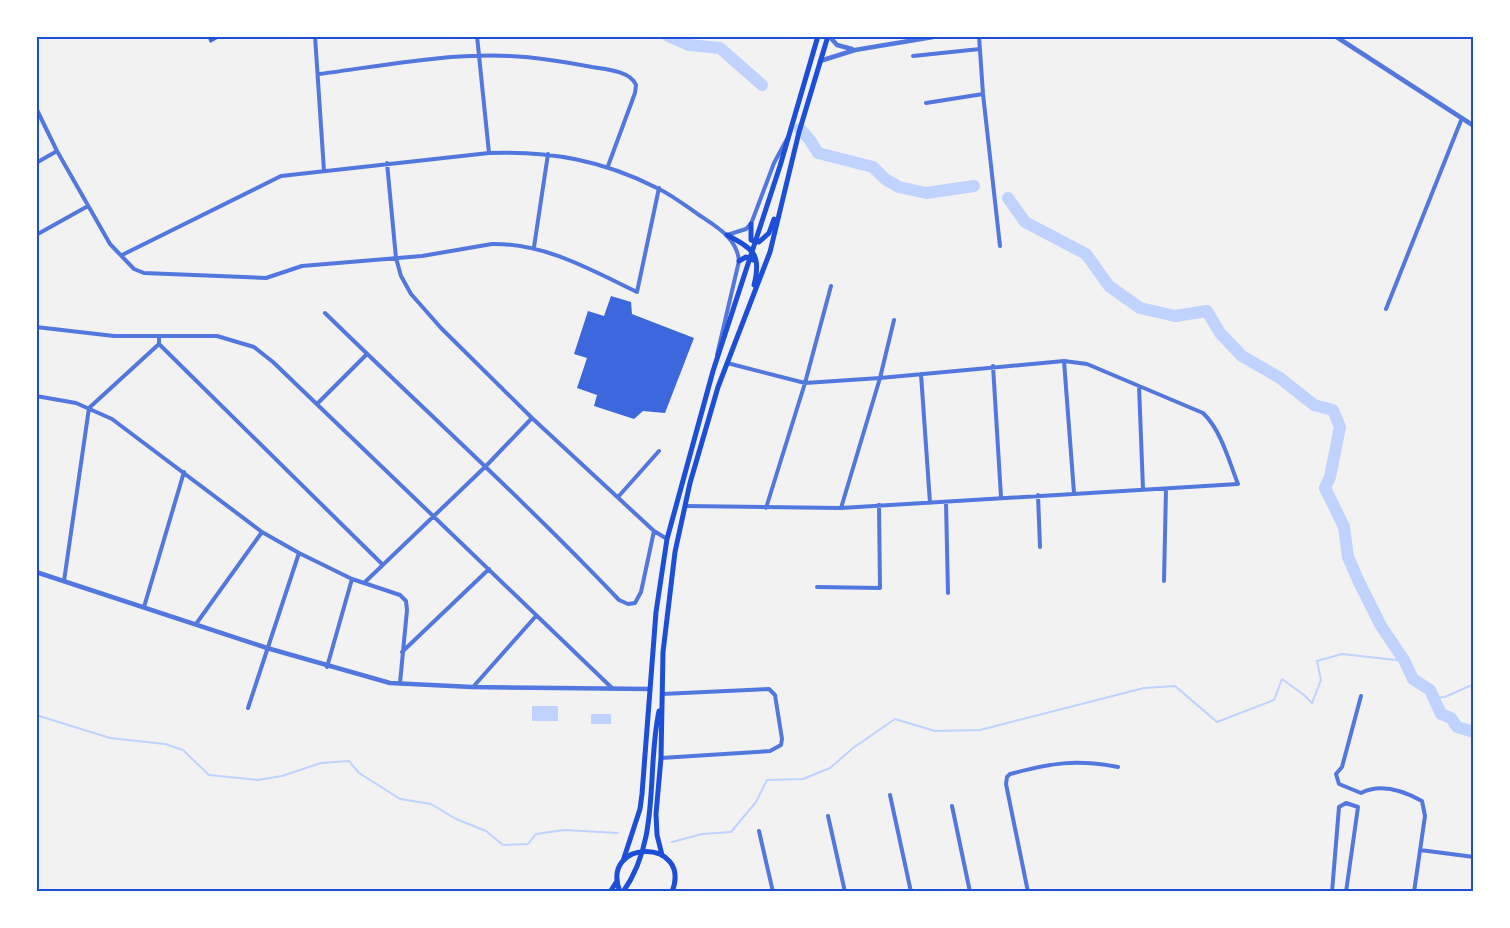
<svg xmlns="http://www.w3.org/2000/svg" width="1510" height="928" font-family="'Source Sans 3',sans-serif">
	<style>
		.water { fill: #bfd3fe }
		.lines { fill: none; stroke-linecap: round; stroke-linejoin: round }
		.stream { stroke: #bfd3fe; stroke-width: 2 }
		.river { stroke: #bfd3fe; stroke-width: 12 }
		.building { fill: #3d67dc }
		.minor { stroke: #5277de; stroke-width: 4 }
		.tertiary { stroke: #5277de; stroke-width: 4.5 }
		.primary { stroke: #1d4ed8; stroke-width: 5 }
		.neatline { fill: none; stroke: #1d4ed8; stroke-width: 2 }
	</style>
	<rect width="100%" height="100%" fill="#f2f2f2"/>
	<path class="water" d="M532,706H558V721H532Z
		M591,714H611V724H591Z"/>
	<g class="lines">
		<path class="stream" d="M1434,698L1445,697L1474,684
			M36,715L110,738L165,744L183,750L209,775L258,780L282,776L321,763L349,761L359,773L400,799L431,804L456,819L486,831L503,845L528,844L536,834L564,830L618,833
			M672,842L702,834L731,832L756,802L767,780L803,779L830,768L853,748L895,719L935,731L980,730L1144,688L1175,686L1217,722L1274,700L1282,679L1304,695L1312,703L1321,680L1317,661L1342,654L1405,661"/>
		<path class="river" d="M668,36L689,45L720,48L762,85
			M800,129L810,140L818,153L873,167L885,179L899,187L926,193L974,186
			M1008,198L1025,222L1086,254L1109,286L1140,308L1175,316L1207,311L1220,333L1242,356L1280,378L1314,405L1333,410L1340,427L1330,477L1325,488L1344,527L1348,557L1359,582L1381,626L1404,660L1413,679L1430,690L1441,714L1451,718L1457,727L1474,732"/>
	</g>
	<path class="building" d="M207,36H223L210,43Z
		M611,296L631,302L632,314L694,338L665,413L643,411L634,419L594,406L597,395L577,388L587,358L574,354L588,311L604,316Z"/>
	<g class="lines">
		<path class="minor" d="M315,36L324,171
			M477,36L489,153
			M979,36L983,94L1000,246
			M913,56L980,49
			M319,74C382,66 446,53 510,56C538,57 565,62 592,67C605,69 631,71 636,85L635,93L608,166
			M926,103L983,94
			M36,108L57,151L110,244L134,269L144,273L266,278L302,266L422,256L492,244C545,243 591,270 637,292L659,188
			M36,163L57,151
			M387,163L396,258L401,276L411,294L441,328L532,418L654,531L667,539
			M36,235L88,206
			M727,235L746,229L751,224L774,163L787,139
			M534,247L548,154
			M122,255L281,176L489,153C551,151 602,160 657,188C672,195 686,206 699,215C717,227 737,238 739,261L717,355
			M1386,309L1462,118
			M325,313C423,409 525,501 619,600L628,604L635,603L641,592L654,531
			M36,327L114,336H217L254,347L273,362L612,688
			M159,338V344L382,564
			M1064,361L1074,493
			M993,366L1001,497
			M921,374L930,503
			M1139,386L1143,489
			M36,396L76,403L112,419L262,532L299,553L352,579L400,595L406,601L407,610L400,683
			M317,404L367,354
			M1038,495L1040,547
			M618,497L659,451
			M946,502L948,593
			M685,506L841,508L1238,484C1229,461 1221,430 1203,413L1087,364L1064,361L880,378L805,383L727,363
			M766,508L805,383L831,286
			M841,508L880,378L894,320
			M64,581L89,408L159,344
			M1164,581L1166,489
			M364,583L486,466L532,418
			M817,587L880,588L879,505
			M144,607L184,472
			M196,624L262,532
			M402,652L489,569
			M327,667L352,579
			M473,687L536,616
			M1361,696L1342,767L1336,774L1339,784L1361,793C1380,783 1404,791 1422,801L1425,816L1414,892
			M248,708L299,553
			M661,758L770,751L781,745L782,739L775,695L769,689L662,694
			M890,795L911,892
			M952,806L970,892
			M828,816L845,892
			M759,831L773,892
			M1420,850L1474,857
			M1028,892L1006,784L1007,777L1010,774C1052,763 1075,759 1118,767
			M1332,892L1339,807L1346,803L1358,807L1346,892"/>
		<path class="tertiary" d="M829,36L837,45L852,49
			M1335,36L1474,126
			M820,61L855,50L939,36
			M36,572L267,648L390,683L472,687L650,689"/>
		<path class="primary" d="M751,224V240L759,242L769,233L774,219
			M727,235C753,249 762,254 754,285
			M739,261L746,257L753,260
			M662,855L657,835L656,814L661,758L663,652L675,552L690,483L718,387L770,252L799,132L828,36
			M623,861L640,809L642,794L656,612L667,539L713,371L780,166L818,36
			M610,892L617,881
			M620,892C599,838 693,838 672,892
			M623,892C661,838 646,772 659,711"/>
	</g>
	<rect width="1510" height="928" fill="none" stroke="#ffffff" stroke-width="75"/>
	<rect x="38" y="38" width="1434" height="852" class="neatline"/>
</svg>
